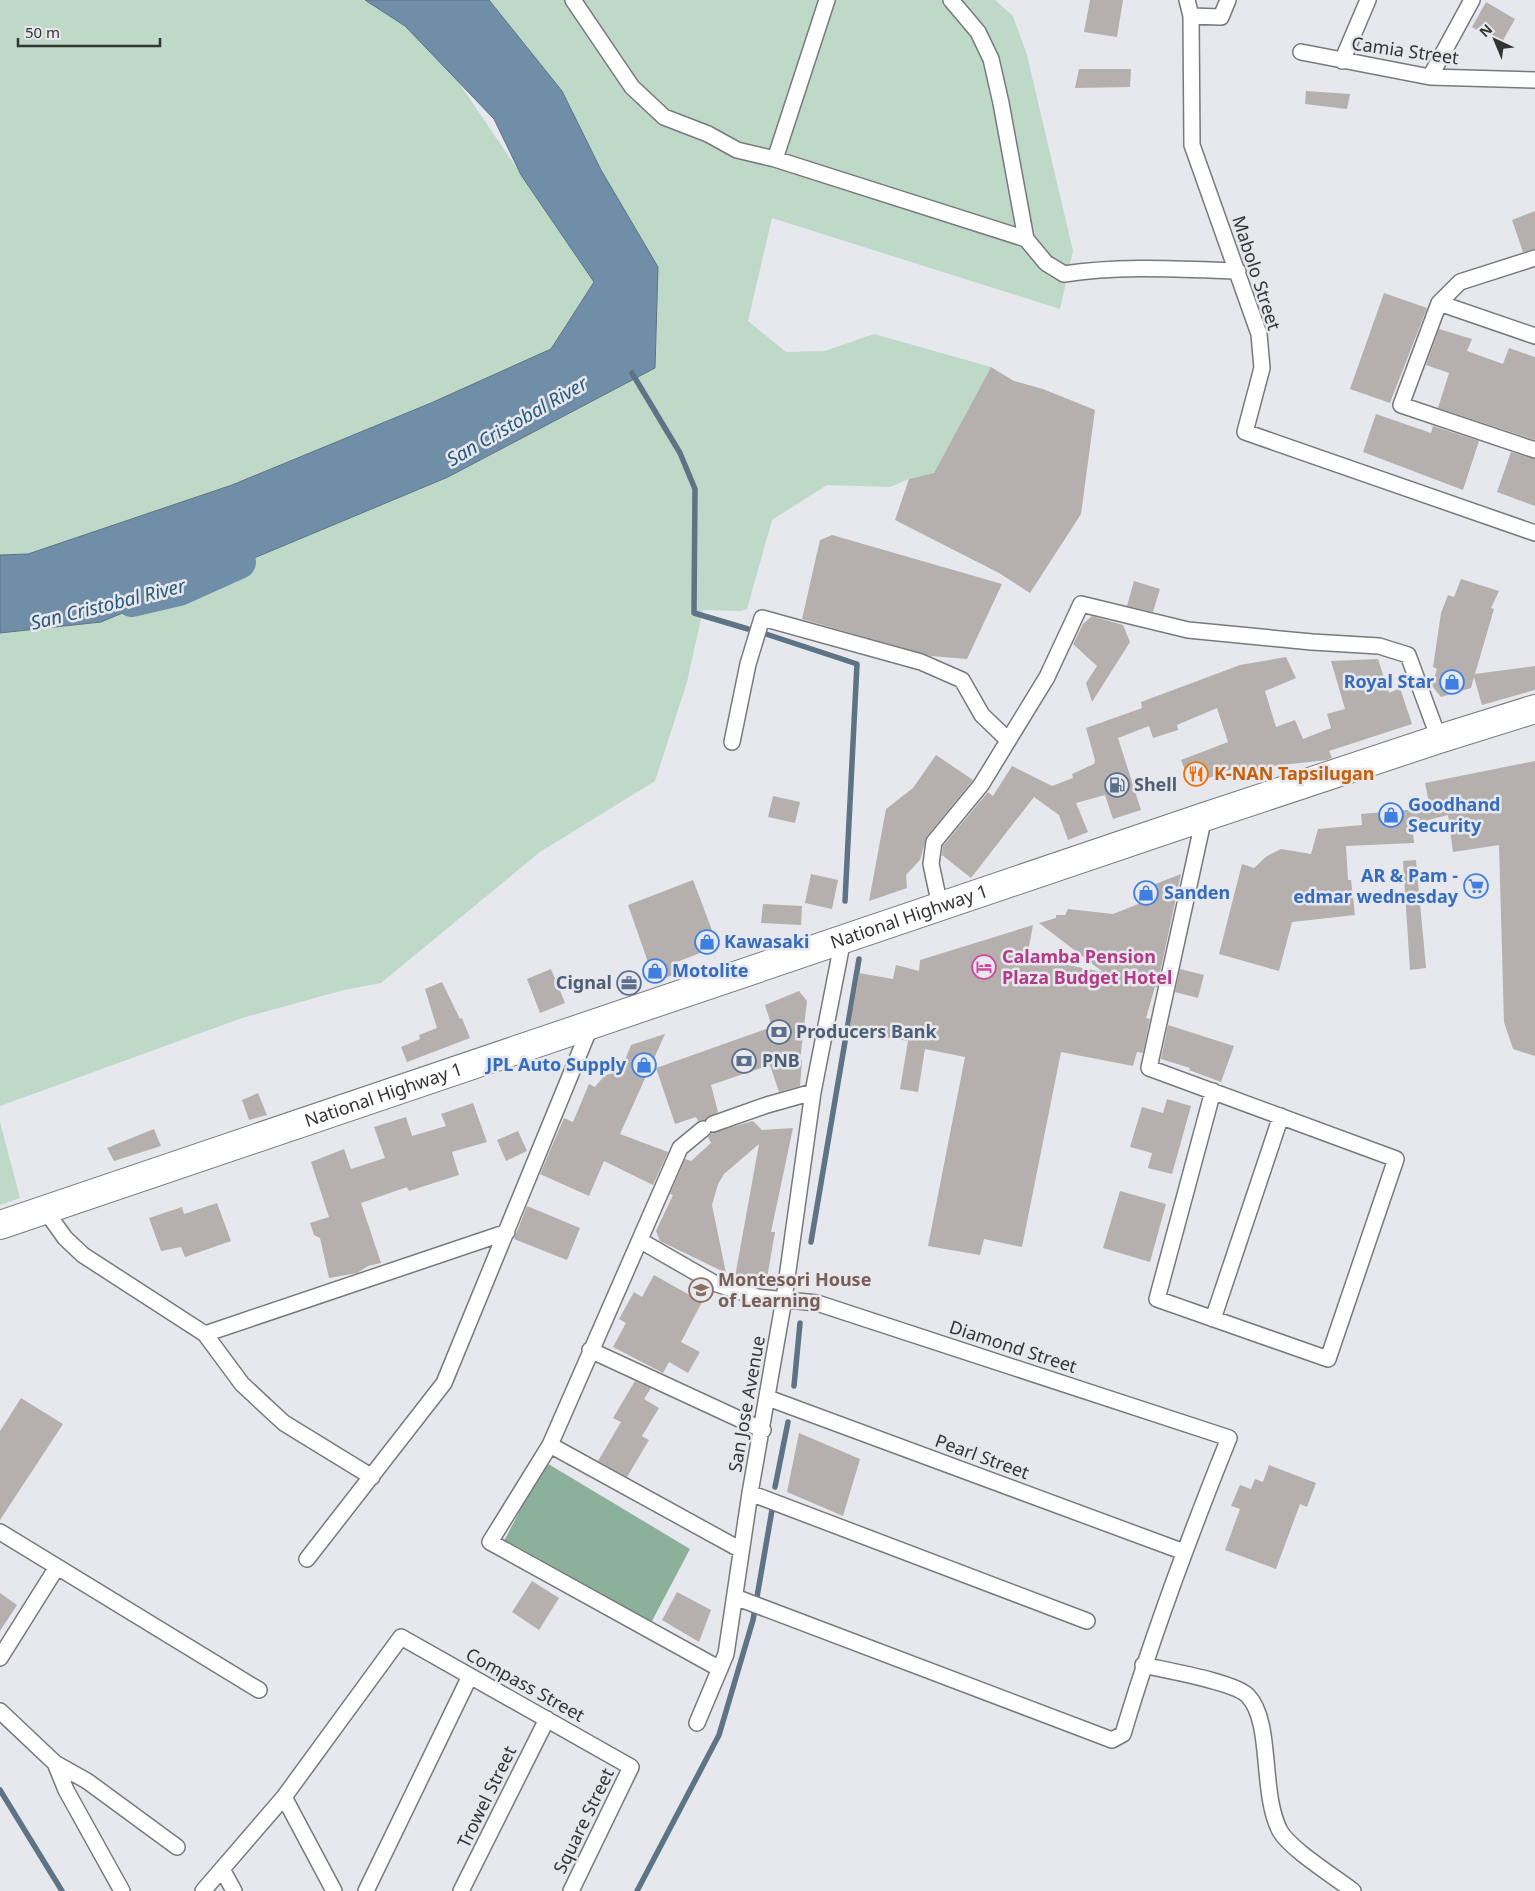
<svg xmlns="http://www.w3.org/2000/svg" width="1535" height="1891" font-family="'Noto Sans',sans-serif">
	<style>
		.green { fill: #bed9c8 }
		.forest { fill: #8cb19a }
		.water { fill: #708ea7; stroke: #5e7385 }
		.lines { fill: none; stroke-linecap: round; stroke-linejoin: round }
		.stream { stroke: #5e7385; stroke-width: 5.5 }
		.river { stroke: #708ea7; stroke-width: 34 }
		.building { fill: #b5b0ad }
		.street-casing { stroke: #77797d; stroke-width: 18 }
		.highway-casing { stroke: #77797d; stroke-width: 30 }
		.street { stroke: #fff; stroke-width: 15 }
		.highway { stroke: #fff; stroke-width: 28 }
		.labels { text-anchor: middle; stroke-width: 5; stroke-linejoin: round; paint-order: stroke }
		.street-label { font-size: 18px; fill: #333435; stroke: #e6e8ed }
		.shop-label { font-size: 18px; font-weight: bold; fill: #366cbe; stroke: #e6e8ed; text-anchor: start }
		.food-label { font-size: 18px; font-weight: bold; fill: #c56008; stroke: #e6e8ed; text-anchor: start }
		.service-label { font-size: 18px; font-weight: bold; fill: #4e5e75; stroke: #e6e8ed; text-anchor: start }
		.hotel-label { font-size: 18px; font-weight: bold; fill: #b23c85; stroke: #e6e8ed; text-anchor: start }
		.education-label { font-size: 18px; font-weight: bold; fill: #785e54; stroke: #e6e8ed; text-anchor: start }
		.water-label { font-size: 19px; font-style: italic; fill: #27587d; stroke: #e6e8ed }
	</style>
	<rect width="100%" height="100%" fill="#e6e8ed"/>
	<path class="green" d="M0,0H365L405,26L457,80L594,282L551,349L431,403L232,485L28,554L0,555Z
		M489,0H995L1013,16L1027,55L1073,251L1060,309L772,218L748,321L786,352L825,351L874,334L991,367L934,473L909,479L890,487L827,485L772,520L747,609L741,611L703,610L687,682L655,781L540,852L381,983L344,990L242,1018L0,1106V633L101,622L448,477L655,368L601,170L562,91Z
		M0,1122L20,1198L0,1205Z"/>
	<path class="forest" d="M545,1462L690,1549L651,1623L503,1543Z"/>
	<path class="water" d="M365,0H489L562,91L601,170L658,267L655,368L448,477L101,622L0,633V555L28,554L232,485L431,403L551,349L594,282L521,175L494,119L405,26Z"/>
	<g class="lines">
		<path class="stream" d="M632,373L680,453L695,489L694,613L748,629
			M766,634L857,664L845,901
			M811,1242L859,959
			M794,1386L800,1323
			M775,1487L788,1422
			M0,1790L62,1891
			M637,1891L719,1735L753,1620L772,1510"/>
		<path class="river" d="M132,600L179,589L239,562"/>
	</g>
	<path class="building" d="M1090,0H1123L1117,37L1084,32Z
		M1486,2L1515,19L1501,44L1472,27Z
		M1079,69H1131L1130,87L1075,88Z
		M1306,91L1350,94L1347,109L1305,104Z
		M1535,211V249L1523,252L1512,220Z
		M1384,293L1427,308L1390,403L1350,389Z
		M1439,329L1472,339L1467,351L1503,364L1509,348L1535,357V440L1438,408L1449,373L1426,365Z
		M991,367L1014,381L1043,389L1095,410L1081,514L1030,593L999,573L895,520L909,479L934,473Z
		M1376,414L1431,433L1433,426L1479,441L1463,490L1363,452Z
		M1511,452L1535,459V506L1497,492Z
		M832,535L1002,584L967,659L931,656L802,619L820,540Z
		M1461,579L1499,591L1491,608L1494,609L1475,674L1535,666V690L1482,705L1474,677L1471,688L1441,697L1432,686L1437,669L1433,667L1441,613L1448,595L1454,597Z
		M1134,581L1160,589L1153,612L1127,606Z
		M1092,616L1123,625L1130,642L1092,702L1086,683L1097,666L1073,644L1083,624Z
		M1286,657L1296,678L1265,691L1276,727L1295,720L1303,739L1331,728L1327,714L1345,709L1331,661L1378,659L1389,693L1400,688L1412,724L1329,751L1332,758L1327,760L1273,766L1240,777L1237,767L1191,785L1181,760L1228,742L1217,708L1177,725L1178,730L1153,738L1149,726L1118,738L1141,810L1113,819L1105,795L1076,803L1088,832L1068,840L1059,815L1034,797L971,878L942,855L943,846L988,792L993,796L1012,766L1052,786L1073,778L1072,774L1094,764L1095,760L1086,728L1142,708L1141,702L1240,665Z
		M936,755L973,780L927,836L920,860L906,875L907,888L869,901L886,809L913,788Z
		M1535,761V1056L1513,1049L1504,1022L1499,845L1453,852L1448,815L1412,824L1414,843L1346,846L1348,880H1351L1355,915L1292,922L1279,971L1219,954L1242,864L1254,868L1267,856L1281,849L1311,854L1318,829L1362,825L1361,814L1430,808L1425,783Z
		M773,796L800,802L795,823L768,817Z
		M1416,860L1426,968L1410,970L1403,861Z
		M811,874L838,880L832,909L805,903Z
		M1181,874L1157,987H1155L1146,1018L1150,1019L1143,1053L1137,1052L1133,1066L1061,1052L1022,1247L984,1239L980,1255L928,1246L965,1057L925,1049L918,1092L900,1089L908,1041L849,1031L859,973L893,979L896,965L919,971L920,960L1033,925L1027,957L1103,972L1039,923L1056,918V915H1065L1068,909L1113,914L1141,903L1137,891Z
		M693,880L718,946L677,962L680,972L655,982L628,905Z
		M763,904L802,906L801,925L761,923Z
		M551,969L565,1003L540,1013L527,979Z
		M1180,969L1204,975L1198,998L1175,992Z
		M442,982L460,1019L462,1018L470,1038L407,1062L401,1047L420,1039L419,1035L437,1028L425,989Z
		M799,991L807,1001L800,1061L802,1060L800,1086L779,1092L770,1065L711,1085L718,1112L705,1120L698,1121L696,1117L675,1124L656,1068L772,1027L765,1005Z
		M1168,1025L1234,1046L1221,1082L1189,1070L1190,1068L1161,1059Z
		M665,1034L620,1134L668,1152L653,1185L604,1161L589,1196L540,1174L564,1118L573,1122L589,1084L595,1087L604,1076L621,1070L631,1045Z
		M258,1093L267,1115L249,1120L242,1100Z
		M1167,1099L1191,1106L1172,1174L1148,1168L1152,1153L1130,1147L1142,1107L1163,1113Z
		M473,1103L487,1142L452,1152L459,1175L409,1191L407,1187L361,1203L381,1263L368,1266L357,1273L329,1278L320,1238L314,1235L310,1223L329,1217L311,1162L344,1149L351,1169L385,1158L374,1127L406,1117L412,1136L446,1126L441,1114Z
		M753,1121L762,1130L793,1128L771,1232H775L766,1284L735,1277L759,1144L724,1174L718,1184L712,1205L726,1273L660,1241L656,1231L673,1195L670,1194L685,1159L691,1161L711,1143L708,1137L711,1133Z
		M154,1129L161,1146L114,1161L107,1148Z
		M518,1131L527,1151L506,1161L497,1140Z
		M1120,1191L1166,1204L1150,1262L1103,1248Z
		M217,1203L231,1241L185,1257L181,1247L161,1251L149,1218L182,1207L184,1214Z
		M527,1206L580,1228L567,1260L514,1239Z
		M654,1275L702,1302L681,1342L700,1352L688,1373L669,1362L663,1373L613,1347L626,1323L619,1319L634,1292L642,1297Z
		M635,1381L651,1388L644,1399L659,1408L642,1436L649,1440L627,1477L598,1461L621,1422L613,1418Z
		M21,1398L63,1424L0,1520V1431Z
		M799,1433L860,1459L843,1516L787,1492Z
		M1269,1465L1316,1483L1307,1507L1300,1504L1276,1569L1225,1550L1240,1509L1231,1506L1240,1485L1251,1489L1255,1479L1263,1482Z
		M532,1581L559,1598L539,1630L512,1612Z
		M677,1592L711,1610L699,1642L662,1620Z
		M0,1593L17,1605L0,1631Z"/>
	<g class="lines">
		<g class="street-casing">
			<path id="street" d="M573,0L632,87L664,117L708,134L737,150L775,159L1026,239
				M951,0L978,32L991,59L1001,103L1026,239L1046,263L1064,274C1121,265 1180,269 1238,271
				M1187,0L1191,16L1192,145L1259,334L1262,368L1245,432L1535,533
				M1191,16L1221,17L1228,0
				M1301,52L1430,77L1535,80
				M1342,61L1368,0
				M1430,77L1472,0
				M775,159L827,0
				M1535,258L1460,282L1439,303L1401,405L1535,450
				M1439,303L1535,336
				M732,742L748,664L762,618L921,662L962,680L982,715L1008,740
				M1204,817L1149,1068L1396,1159L1328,1359L1157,1299L1213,1091
				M940,906L931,864L934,842L981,785L1047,677L1081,604L1188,630L1312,642L1379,646L1408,655L1439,739
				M713,1124L767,1105L813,1092
				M703,1129L680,1148L550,1445L490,1542L720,1669
				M45,1210L65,1238L83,1255L205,1334L242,1384L284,1423L372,1477
				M641,1241L714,1283L757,1297L817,1303L1229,1438C1190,1535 1153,1633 1123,1734L1112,1740L735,1597
				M1213,1319L1281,1116
				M205,1334L507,1232
				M590,1350L763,1430
				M768,1398L1184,1552
				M550,1445L741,1550
				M750,1493L1087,1621
				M0,1532L259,1690
				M307,1559L444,1383L591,1025
				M0,1658L57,1567
				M1143,1665C1164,1670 1236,1682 1248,1696C1273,1722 1260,1793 1280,1831C1290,1849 1335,1877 1353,1891
				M0,1711L55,1763L87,1781L177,1847
				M697,1723L726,1654L750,1493L784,1299L813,1092L843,939
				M55,1763L66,1790L122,1891
				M284,1797L334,1891
				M222,1869L234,1891
				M203,1891L284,1797L401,1637L631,1767L571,1891
				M366,1891L470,1676
				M461,1891L547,1719"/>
		</g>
		<g class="highway-casing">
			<g id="highway">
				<path id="s1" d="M0,1225L1204,817L1439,739L1535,709"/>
			</g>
		</g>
		<use href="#street" class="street"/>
		<use href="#highway" class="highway"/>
	</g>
	<defs>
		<g id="shop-ring" transform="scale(1.25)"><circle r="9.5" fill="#e6e8ed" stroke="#3f7fe0" stroke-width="1.5"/><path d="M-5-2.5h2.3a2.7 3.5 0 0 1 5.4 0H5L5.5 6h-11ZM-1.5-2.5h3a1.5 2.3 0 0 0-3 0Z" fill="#3f7fe0"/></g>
		<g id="restaurant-ring" transform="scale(1.25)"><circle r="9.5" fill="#e6e8ed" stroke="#e8710a" stroke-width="1.5"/><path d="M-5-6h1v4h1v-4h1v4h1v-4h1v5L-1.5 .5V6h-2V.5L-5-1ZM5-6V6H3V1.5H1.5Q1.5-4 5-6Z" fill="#e8710a"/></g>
		<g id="fuel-ring" transform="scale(1.25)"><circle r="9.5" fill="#e6e8ed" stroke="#5c6f8a" stroke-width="1.5"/><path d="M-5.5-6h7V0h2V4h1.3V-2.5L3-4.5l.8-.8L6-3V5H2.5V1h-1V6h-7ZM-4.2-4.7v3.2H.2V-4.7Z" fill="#5c6f8a"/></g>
		<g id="supermarket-ring" transform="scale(1.25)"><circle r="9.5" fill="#e6e8ed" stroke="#3f7fe0" stroke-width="1.5"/><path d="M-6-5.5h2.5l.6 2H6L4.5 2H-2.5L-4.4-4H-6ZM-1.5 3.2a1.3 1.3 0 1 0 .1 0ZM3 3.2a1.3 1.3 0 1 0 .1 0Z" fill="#3f7fe0"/></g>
		<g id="hotel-ring" transform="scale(1.25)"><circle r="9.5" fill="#e6e8ed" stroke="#d1479c" stroke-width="1.5"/><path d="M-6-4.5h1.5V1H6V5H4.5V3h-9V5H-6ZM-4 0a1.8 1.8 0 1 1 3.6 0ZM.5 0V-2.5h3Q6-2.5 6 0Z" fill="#d1479c"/></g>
		<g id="office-ring" transform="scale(1.25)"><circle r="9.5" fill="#e6e8ed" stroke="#5c6f8a" stroke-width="1.5"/><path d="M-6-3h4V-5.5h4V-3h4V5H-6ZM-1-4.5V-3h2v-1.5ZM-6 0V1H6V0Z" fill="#5c6f8a"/></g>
		<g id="bank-ring" transform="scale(1.25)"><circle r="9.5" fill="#e6e8ed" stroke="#5c6f8a" stroke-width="1.5"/><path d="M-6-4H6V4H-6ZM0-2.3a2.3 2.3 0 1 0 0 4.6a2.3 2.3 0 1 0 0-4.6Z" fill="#5c6f8a"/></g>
		<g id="school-ring" transform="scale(1.25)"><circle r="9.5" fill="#e6e8ed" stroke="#8d6e63" stroke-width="1.5"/><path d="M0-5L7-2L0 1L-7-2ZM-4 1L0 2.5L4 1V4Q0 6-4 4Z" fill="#8d6e63"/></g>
	</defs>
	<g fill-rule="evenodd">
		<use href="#shop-ring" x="1452" y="682"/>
		<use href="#restaurant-ring" x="1196" y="774"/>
		<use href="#fuel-ring" x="1117" y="785"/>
		<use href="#shop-ring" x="1391" y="815"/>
		<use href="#supermarket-ring" x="1476" y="886"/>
		<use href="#shop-ring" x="1146" y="893"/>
		<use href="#shop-ring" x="707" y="942"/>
		<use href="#hotel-ring" x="984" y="967"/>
		<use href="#shop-ring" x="655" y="971"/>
		<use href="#office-ring" x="629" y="983"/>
		<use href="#bank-ring" x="779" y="1032"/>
		<use href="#bank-ring" x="744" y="1061"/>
		<use href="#shop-ring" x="644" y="1065"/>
		<use href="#school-ring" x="701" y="1290"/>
	</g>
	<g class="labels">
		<g class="street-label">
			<text transform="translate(1405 51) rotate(8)" y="6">Camia Street</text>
			<text transform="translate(1256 273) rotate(72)" y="6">Mabolo Street</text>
			<text dy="6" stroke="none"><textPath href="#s1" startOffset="960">National Highway 1</textPath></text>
			<text dy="6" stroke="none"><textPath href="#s1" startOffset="405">National Highway 1</textPath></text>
			<text transform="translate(1013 1347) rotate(18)" y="6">Diamond Street</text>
			<text transform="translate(747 1404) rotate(-80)" y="6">San Jose Avenue</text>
			<text transform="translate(982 1457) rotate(20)" y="6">Pearl Street</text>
			<text transform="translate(525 1685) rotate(29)" y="6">Compass Street</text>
			<text transform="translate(487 1797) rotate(-64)" y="6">Trowel Street</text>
			<text transform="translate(584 1821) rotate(-64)" y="6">Square Street</text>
		</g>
		<g class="shop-label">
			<text x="1434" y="688" text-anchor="end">Royal Star</text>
			<text x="1408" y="811">Goodhand<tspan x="1408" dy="21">Security</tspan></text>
			<text x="1458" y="882" text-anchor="end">AR &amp; Pam -<tspan x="1458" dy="21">edmar wednesday</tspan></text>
			<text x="1164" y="899">Sanden</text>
			<text x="724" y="948">Kawasaki</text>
			<text x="672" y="977">Motolite</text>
			<text x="626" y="1071" text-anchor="end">JPL Auto Supply</text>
		</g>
		<g class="food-label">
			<text x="1214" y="780">K-NAN Tapsilugan</text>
		</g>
		<g class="service-label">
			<text x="1134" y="791">Shell</text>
			<text x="612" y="989" text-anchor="end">Cignal</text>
			<text x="796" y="1038">Producers Bank</text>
			<text x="762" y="1067">PNB</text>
		</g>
		<g class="hotel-label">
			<text x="1002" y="963">Calamba Pension<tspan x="1002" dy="21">Plaza Budget Hotel</tspan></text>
		</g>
		<g class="education-label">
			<text x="718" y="1286">Montesori House<tspan x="718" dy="21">of Learning</tspan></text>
		</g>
		<g class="water-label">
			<text transform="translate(517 421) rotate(-30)" y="7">San Cristobal River</text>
			<text transform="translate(108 604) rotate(-14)" y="7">San Cristobal River</text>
		</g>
	</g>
	<g transform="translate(1495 40) rotate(316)" stroke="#e6e8ed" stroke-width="4" paint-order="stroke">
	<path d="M0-4L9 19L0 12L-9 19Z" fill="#333435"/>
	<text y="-8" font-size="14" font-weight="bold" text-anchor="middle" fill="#333435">N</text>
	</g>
	<path d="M18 38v8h142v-8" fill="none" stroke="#333435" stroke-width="2.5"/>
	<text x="25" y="38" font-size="15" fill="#333435" stroke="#e6e8ed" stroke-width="4" paint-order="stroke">50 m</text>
</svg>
